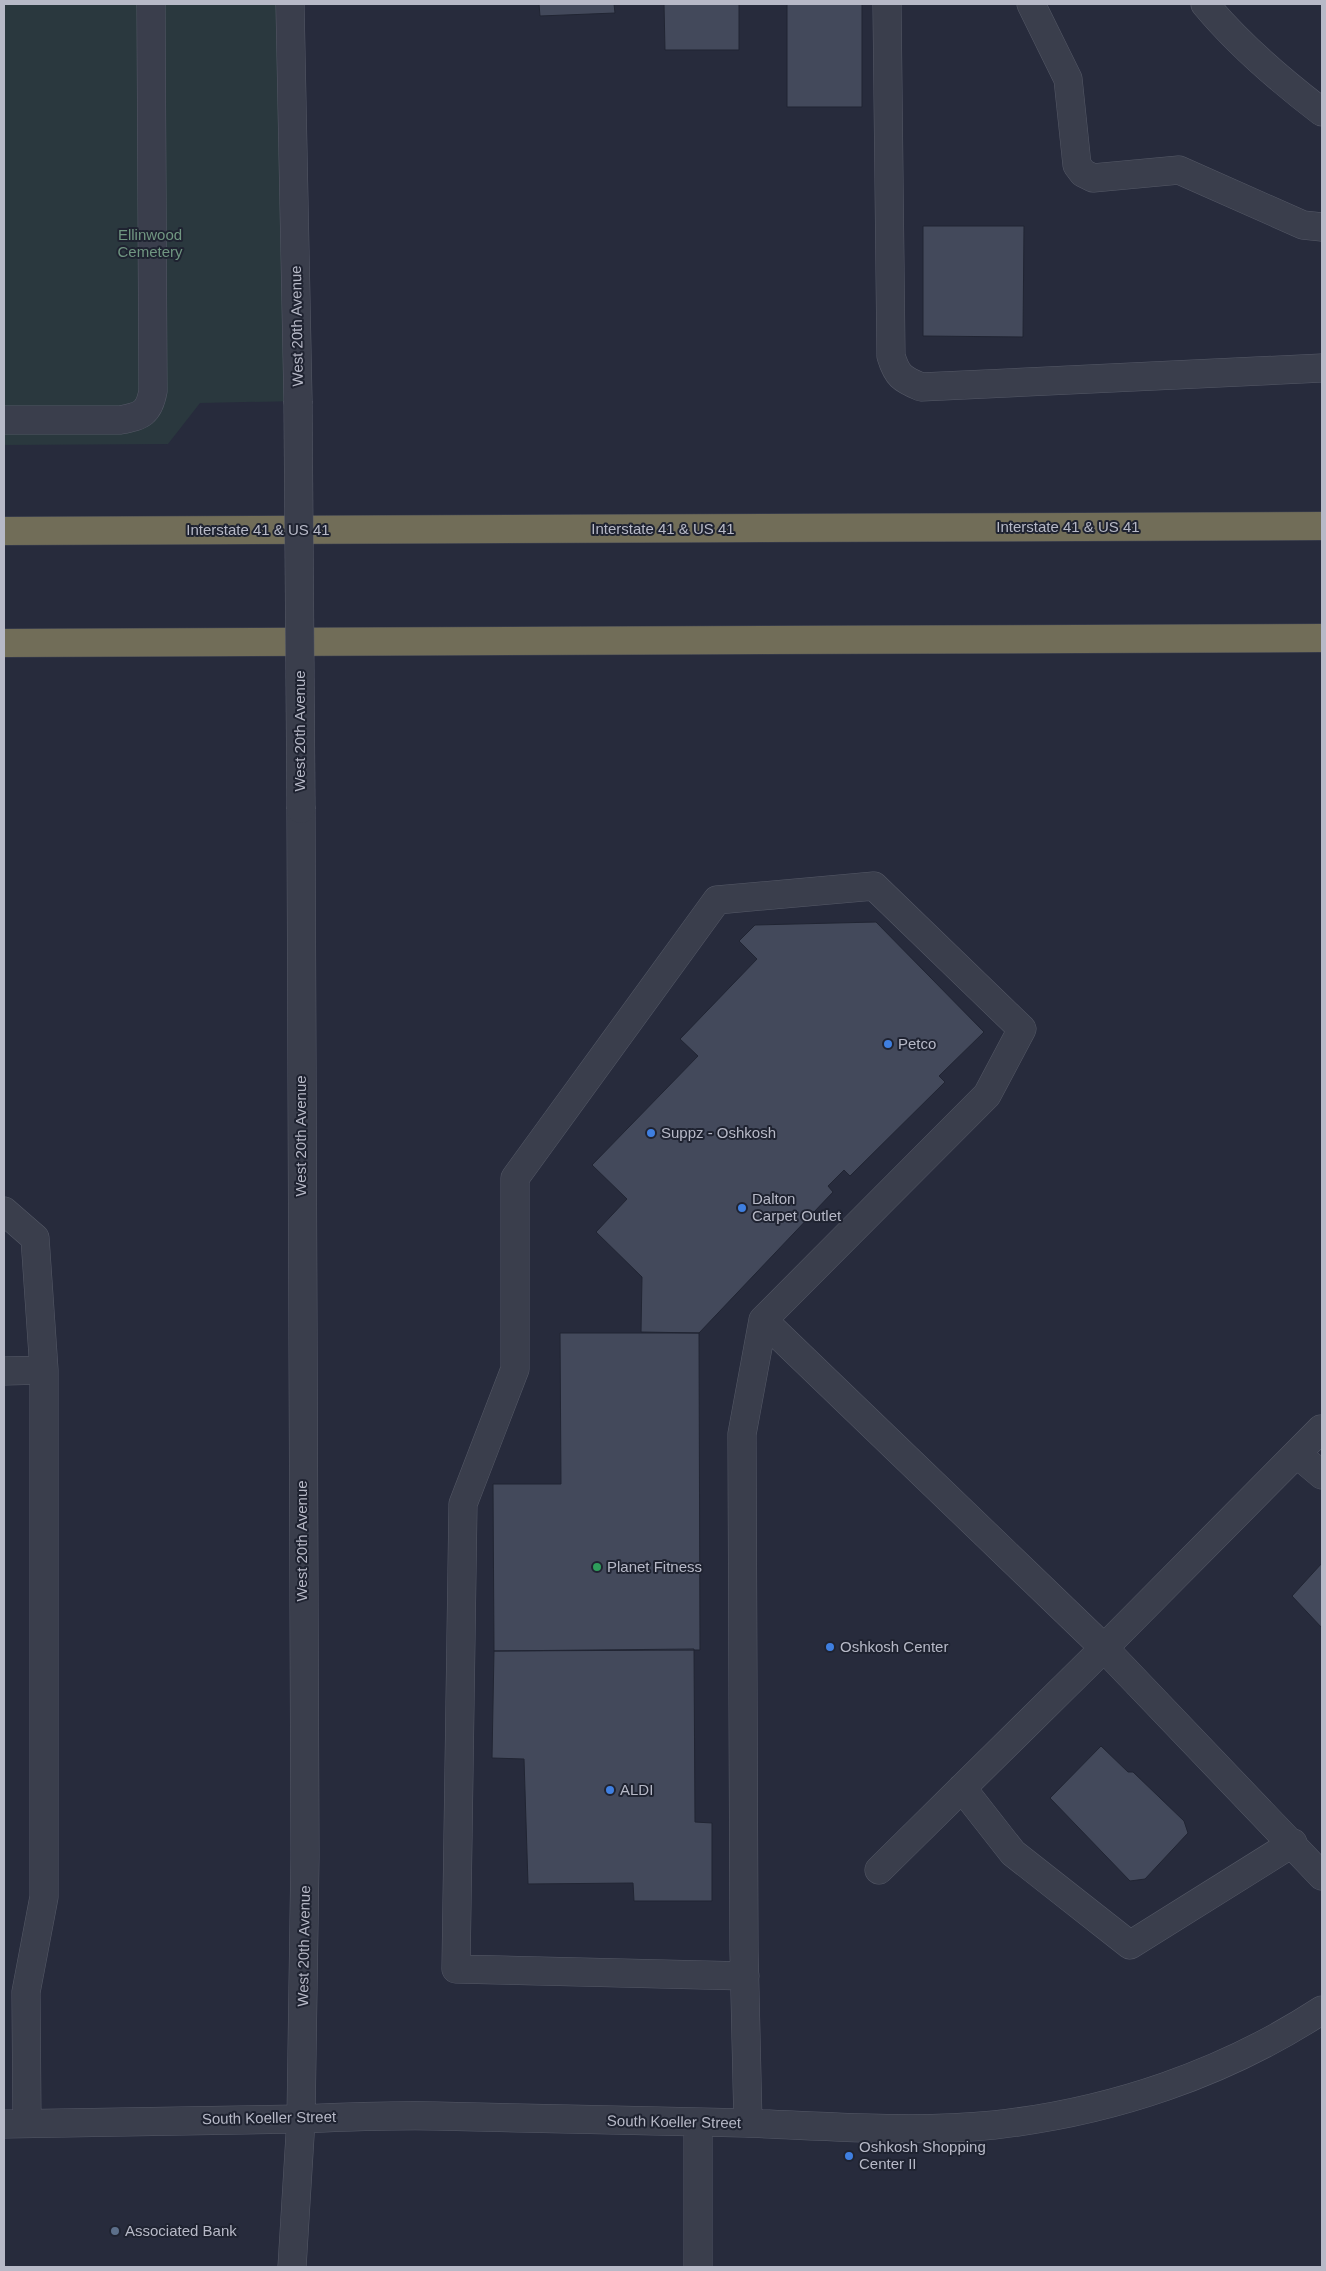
<svg xmlns="http://www.w3.org/2000/svg" width="1326" height="2271" font-family="Arial,sans-serif">
	<style>
		.green { fill: #2a383e }
		.building { fill: #43495b; stroke: #212533 }
		.lines { fill: none; stroke-linecap: round; stroke-linejoin: round }
		.minor-casing { stroke: #555967; stroke-width: 29 }
		.highway-casing { stroke: #424654; stroke-width: 29 }
		.minor { stroke: #3a3e4c; stroke-width: 28 }
		.highway { stroke: #716d58; stroke-width: 28 }
		.minor-bridge-casing { stroke: #555967; stroke-width: 29; stroke-linecap: butt }
		.minor-bridge { stroke: #3a3e4c; stroke-width: 28 }
		.shop-dot { fill: #3f7fe0; stroke: #1f2331; stroke-width: 2 }
		.leisure-dot { fill: #2e9e5b; stroke: #1f2331; stroke-width: 2 }
		.service-dot { fill: #5c6f8a; stroke: #1f2331; stroke-width: 2 }
		.labels { text-anchor: middle; stroke-width: 4; stroke-linejoin: round; paint-order: stroke }
		.park-label { font-size: 15px; fill: #709681; stroke: #1f2331 }
		.street-label { font-size: 15px; fill: #b7b9c7; stroke: #1f2331 }
		.poi-label { font-size: 15px; fill: #b7b9c7; stroke: #1f2331; text-anchor: start }
	</style>
	<rect width="100%" height="100%" fill="#272b3c"/>
	<path class="green" d="M4,4H290L298,401L200,403L168,444L4,445Z"/>
	<path class="building" d="M539,4H614L615,13L540,16Z
		M664,4H739V50H665Z
		M787,4H862V107H787Z
		M923,226H1024L1023,337L923,336Z
		M876,922L984,1032L939,1076L945,1082L850,1176L844,1170L828,1186L833,1192L699,1333L641,1332L642,1277L596,1232L627,1199L592,1165L698,1056L680,1039L757,959L739,941L755,925Z
		M560,1333H699L700,1650L494,1651L493,1484H561Z
		M1322,1563V1628L1292,1596Z
		M694,1649L695,1822L712,1823V1901H634L633,1883L528,1884L524,1759L492,1758L494,1651Z
		M1101,1746L1128,1772H1133L1184,1821L1188,1833L1145,1879L1130,1881L1050,1798Z"/>
	<g class="lines">
		<g class="minor-casing">
			<path id="minor" d="M290,4L298,401
				M887,4L891,356C897,376 902,379 921,387L1322,368
				M1031,4L1068,79L1077,165L1083,173L1093,178L1179,170L1303,225L1322,227
				M1205,4C1239,45 1280,80 1322,112
				M4,420H120C142,416 149,413 153,391L151,4
				M4,1211L35,1238L44,1370V1897L26,1992L27,2123
				M763,1320L1104,1648L1322,1876
				M4,1371L44,1370
				M1297,1454L1322,1475
				M962,1788L1013,1853L1130,1945L1293,1843
				M879,1870L1104,1648L1321,1429
				M745,1976L456,1969L463,1504L515,1369V1178L717,900L874,886L1022,1029L987,1095L763,1320L742,1434L744,1950L748,2123
				M698,2122V2267
				M4,2124C103,2122 202,2121 300,2119C345,2117 390,2115 435,2116C538,2118 642,2121 745,2123C827,2126 913,2133 994,2125C1111,2112 1224,2074 1322,2010
				M292,2267L301,2119L305,1857L301,809"/>
		</g>
		<g class="highway-casing">
			<path id="highway" d="M4,531L1322,526
				M4,643L1322,638"/>
		</g>
		<use href="#minor" class="minor"/>
		<use href="#highway" class="highway"/>
		<g class="minor-bridge-casing">
			<path id="minor-bridge" d="M298,401L301,809"/>
		</g>
		<use href="#minor-bridge" class="minor-bridge"/>
	</g>
	<g class="shop-dot">
		<circle cx="888" cy="1044" r="5"/>
		<circle cx="651" cy="1133" r="5"/>
		<circle cx="742" cy="1208" r="5"/>
		<circle cx="830" cy="1647" r="5"/>
		<circle cx="610" cy="1790" r="5"/>
		<circle cx="849" cy="2156" r="5"/>
	</g>
	<circle class="leisure-dot" cx="597" cy="1567" r="5"/>
	<circle class="service-dot" cx="115" cy="2231" r="5"/>
	<g class="labels">
		<g class="park-label">
			<text x="150" y="240">Ellinwood<tspan x="150" dy="17">Cemetery</tspan></text>
		</g>
		<g class="street-label">
			<text transform="translate(297 326) rotate(-91)" y="5">West 20th Avenue</text>
			<text x="1068" y="532">Interstate 41 &amp; US 41</text>
			<text x="663" y="534">Interstate 41 &amp; US 41</text>
			<text x="258" y="535">Interstate 41 &amp; US 41</text>
			<text transform="translate(300 731) rotate(-90)" y="5">West 20th Avenue</text>
			<text transform="translate(301 1136) rotate(-90)" y="5">West 20th Avenue</text>
			<text transform="translate(302 1541) rotate(-90)" y="5">West 20th Avenue</text>
			<text transform="translate(304 1946) rotate(-89)" y="5">West 20th Avenue</text>
			<text transform="translate(269 2118) rotate(-1)" y="5">South Koeller Street</text>
			<text transform="translate(674 2122) rotate(1)" y="5">South Koeller Street</text>
		</g>
		<g class="poi-label">
			<text x="898" y="1049">Petco</text>
			<text x="661" y="1138">Suppz - Oshkosh</text>
			<text x="752" y="1204">Dalton<tspan x="752" dy="17">Carpet Outlet</tspan></text>
			<text x="607" y="1572">Planet Fitness</text>
			<text x="840" y="1652">Oshkosh Center</text>
			<text x="620" y="1795">ALDI</text>
			<text x="859" y="2152">Oshkosh Shopping<tspan x="859" dy="17">Center II</tspan></text>
			<text x="125" y="2236">Associated Bank</text>
		</g>
	</g>
	<rect width="1326" height="2271" fill="none" stroke="#b7b9c7" stroke-width="10"/>
</svg>
